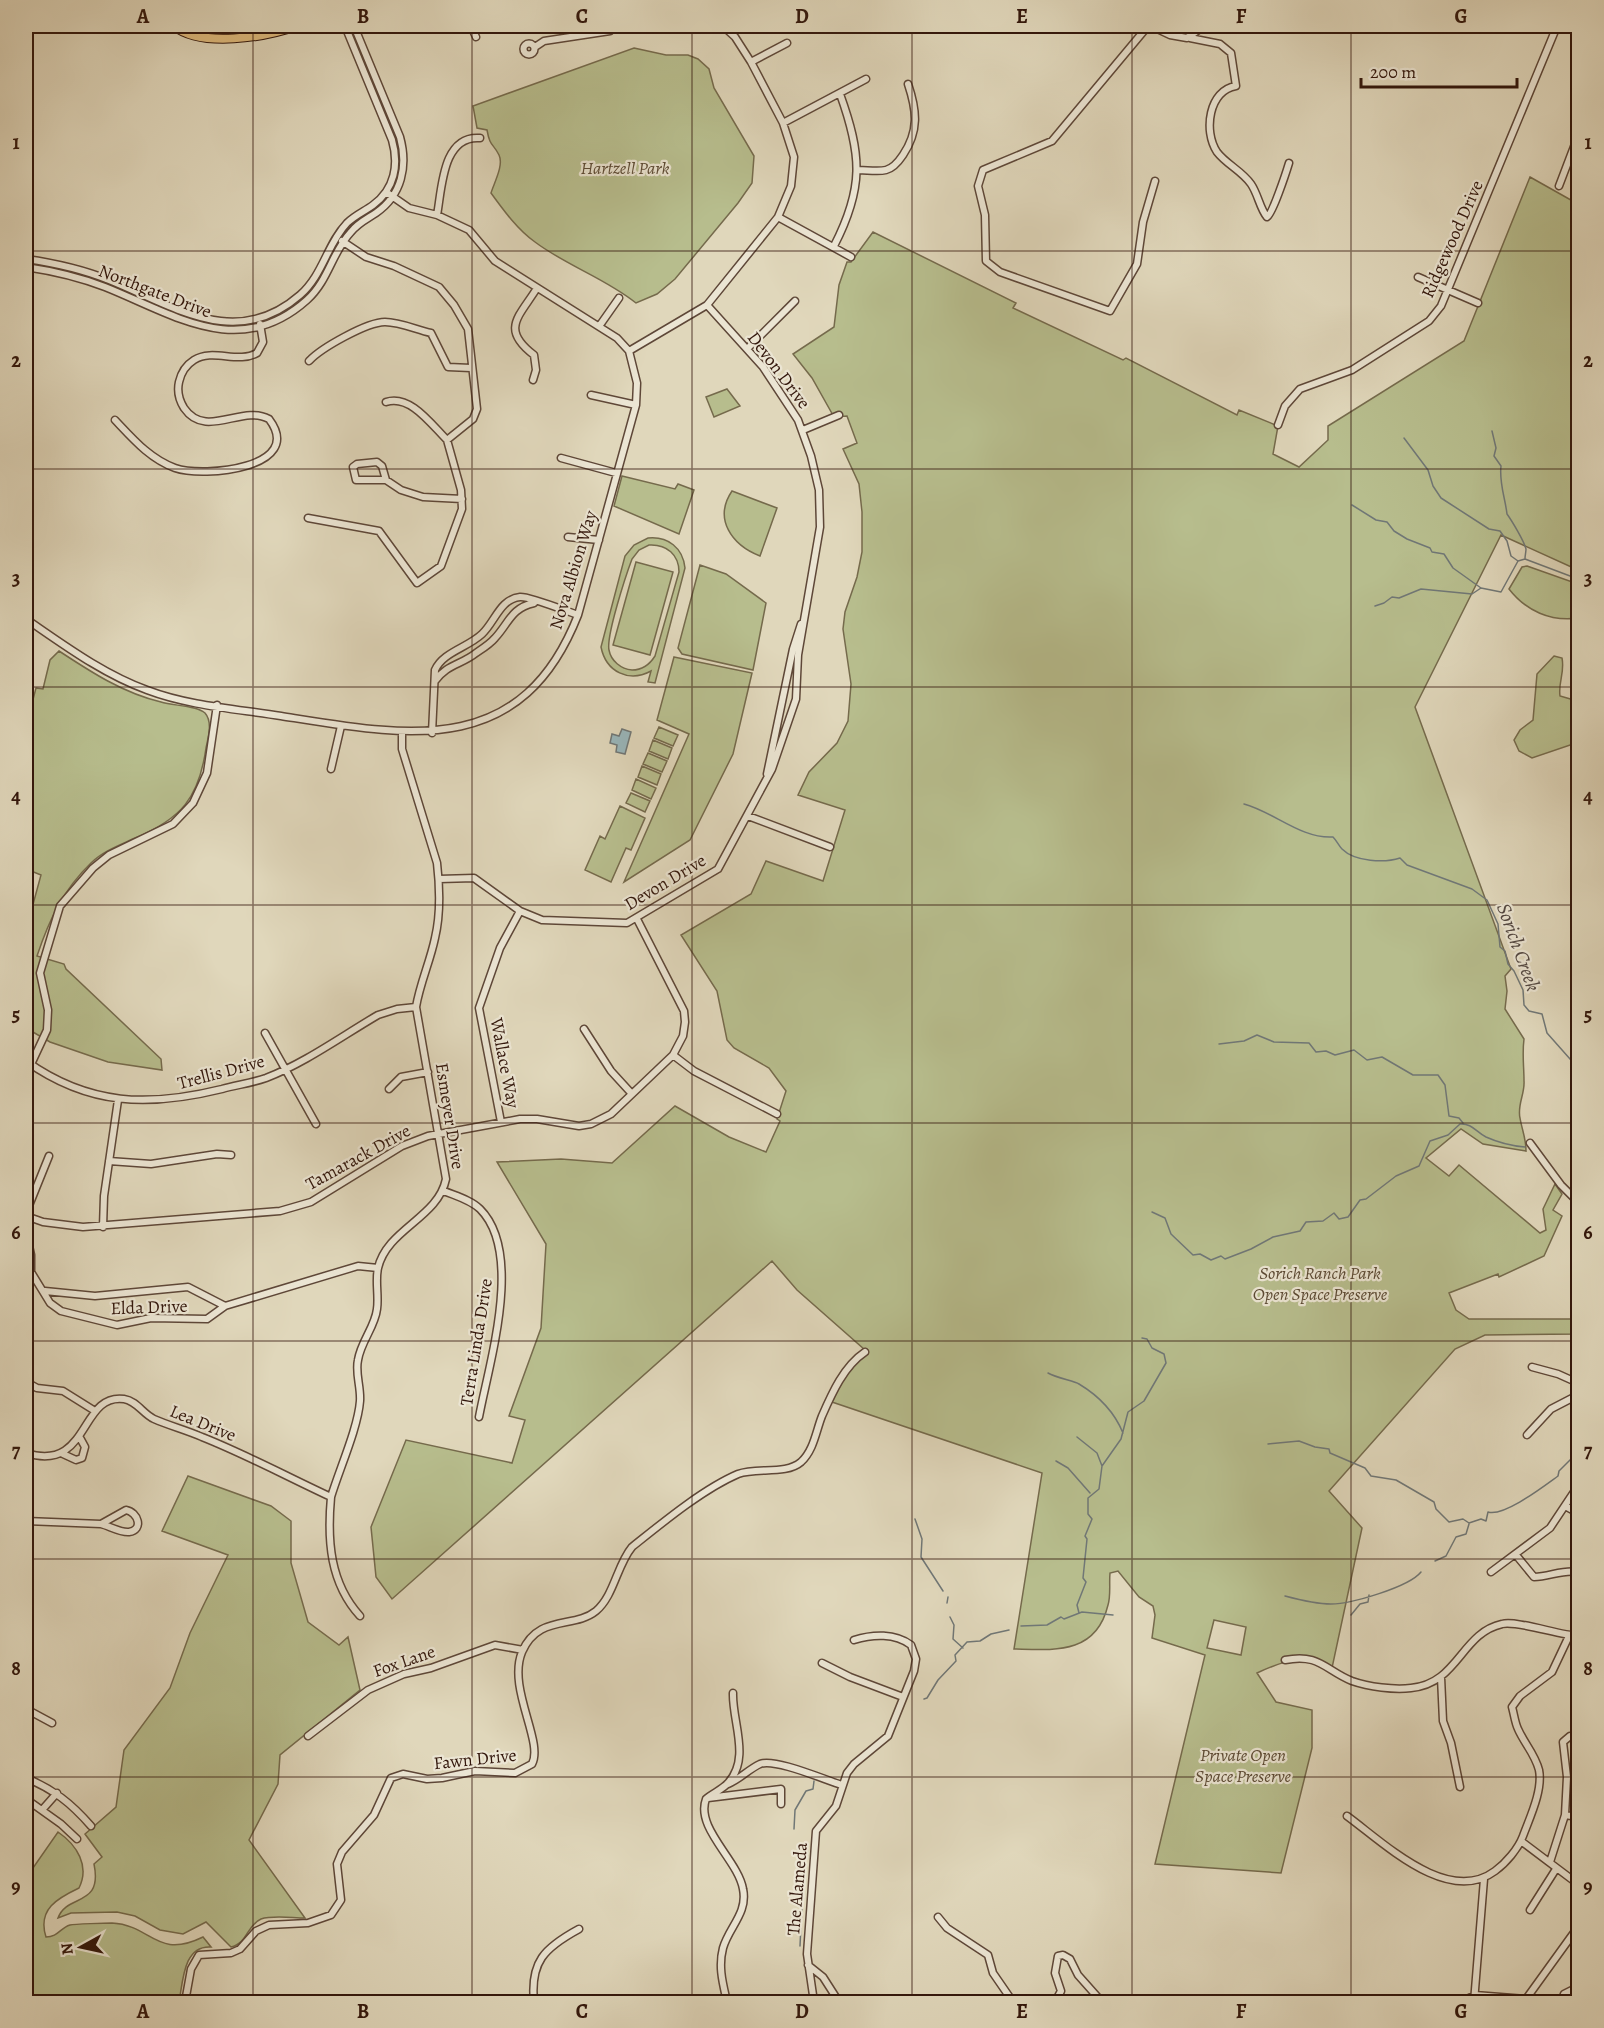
<svg xmlns="http://www.w3.org/2000/svg" width="1604" height="2028" font-family="Alegreya,serif">
	<style>
		.green { fill: #b7bd8d; stroke: #756a4c; stroke-width: 1.5; fill-rule: evenodd }
		.water { fill: #99b7bc; stroke: #707776; stroke-width: 1.5 }
		.lines { fill: none; stroke-linecap: round; stroke-linejoin: round }
		.stream { stroke: #707776; stroke-width: 1.5 }
		.minor-casing { stroke: #5e4738; stroke-width: 9 }
		.major-casing { stroke: #33170c; stroke-width: 10 }
		.minor { stroke: #ebe5d3; stroke-width: 6 }
		.major { stroke: #e0bc7e; stroke-width: 8 }
		.grid { fill: none; stroke: #33170c; stroke-width: 1.5; stroke-opacity: 0.55 }
		.labels { text-anchor: middle; stroke-width: 4.5; stroke-linejoin: round; paint-order: stroke }
		.park-label { font-size: 18px; font-style: italic; fill: #5b4933; stroke: #ebe5d3 }
		.street-label { font-size: 18px; fill: #33170c; stroke: #ebe5d3 }
		.water-label { font-size: 20px; font-style: italic; fill: #524741; stroke: #ebe5d3 }
		.neatline { fill: none; stroke: #33170c; stroke-width: 2 }
		.grid-label { font-size: 20px; text-anchor: middle; font-weight: bold; fill: #33170c }
	</style>
	<rect width="100%" height="100%" fill="#e0d7bb"/>
	<filter id="stains"><feTurbulence type="fractalNoise" baseFrequency=".00333" numOctaves="4"/><feColorMatrix values="0 0 0 0 .2 0 0 0 0 .09 0 0 0 0 .02 0 0 0 .5 -.17"/></filter>
	<radialGradient id="worn" r=".72"><stop offset=".6" stop-color="#630" stop-opacity="0"/><stop offset="1" stop-color="#630" stop-opacity=".3"/></radialGradient>
	<path class="green" d="M634,48L666,55H688L698,59L709,69L714,88L754,156L752,183L738,203L675,279L657,294L636,303C605,278 567,266 535,242C518,230 504,211 491,193C494,183 504,165 499,155C493,143 490,147 487,130L477,128L473,106Z
		M1530,177L1578,204V570L1501,535L1415,707L1511,969L1505,976L1507,991L1505,1009L1524,1039C1522,1054 1524,1066 1524,1081C1525,1094 1517,1105 1520,1118C1522,1130 1526,1138 1526,1151L1483,1144L1461,1129L1426,1158L1449,1176L1459,1165L1540,1233L1546,1230L1543,1209L1555,1184L1562,1194L1553,1210L1562,1216L1544,1256L1499,1277L1498,1274L1449,1293L1456,1310L1469,1319H1578V1334L1485,1335L1455,1349L1329,1491L1362,1528L1332,1668C1302,1654 1285,1660 1257,1673L1276,1702L1312,1710V1748L1281,1873L1155,1864L1205,1655L1152,1638L1155,1615L1153,1606L1139,1597L1118,1571L1110,1573C1109,1583 1111,1596 1108,1605C1096,1655 1054,1650 1014,1649L1042,1473L832,1402L853,1360L865,1350L797,1290L772,1261L392,1599L376,1577L371,1527L406,1440L512,1463L525,1420L509,1416L541,1328L546,1244L497,1162L561,1159L612,1163L675,1106L729,1137L766,1152L780,1121L777,1119L786,1091L769,1068L734,1048L727,1040L717,991L681,935L751,894L766,861L823,881L845,810L798,795L809,772L837,743L848,721L851,684L843,629L845,612L857,577L862,552V512L859,484L843,449L857,443L847,416L834,417L812,378L793,354L834,327L839,285L847,262H851L873,232L1016,303L1013,308L1123,360L1126,358L1237,415L1239,410L1278,426L1273,454L1299,467L1328,440V426L1464,341ZM1214,1620L1246,1627L1241,1655L1207,1648Z
		M727,389L740,406L714,417L706,397Z
		M622,476L675,489L678,484L694,490L679,534L614,506Z
		M732,491L777,508L760,556C732,545 713,519 732,491Z
		M648,538C668,536 683,548 685,568L655,683L648,682L651,671C629,683 606,672 601,647L625,556L634,545ZM649,545C667,544 679,555 679,572L655,656C650,664 643,670 632,670C621,669 611,661 609,650C606,636 626,575 632,559L639,550Z
		M636,562L673,572L650,655L613,645Z
		M700,565L726,574L766,603L753,670L682,654L678,648Z
		M1527,566L1578,584V618C1551,622 1526,611 1509,589L1522,567Z
		M59,651C91,672 123,693 161,702C173,706 195,705 205,713C213,722 208,738 206,748C199,798 181,819 135,838C120,845 103,851 91,863C63,890 49,920 37,956L64,964L66,969L161,1059L162,1070L108,1062L50,1042L26,1028V930L41,875L26,869V726L36,688L43,689L50,660Z
		M1554,656L1562,658C1565,673 1558,682 1560,696L1574,700L1578,693V758L1576,743L1532,758L1519,751L1514,740L1520,730L1533,720L1537,674Z
		M674,657L752,673L733,754L690,840L624,882L689,734L657,720Z
		M659,727L678,735L673,746L654,738Z
		M653,740L672,748L668,759L649,751Z
		M648,753L667,761L662,772L643,764Z
		M642,766L661,774L657,785L638,777Z
		M636,779L656,788L651,799L632,790Z
		M631,793L650,801L645,812L626,803Z
		M620,806L645,818L631,850L626,848L611,882L585,870L600,836L605,839Z
		M188,1476L271,1506L291,1521V1563L308,1622L339,1645L348,1637L360,1690L280,1755L278,1784L249,1840L305,1918C292,1918 273,1915 261,1919C247,1925 247,1944 231,1947L206,1922L183,1934L160,1930L135,1916L117,1912L71,1913L58,1918C67,1893 103,1908 94,1864L102,1857L85,1834L116,1807L124,1750L170,1688L190,1633L228,1555L162,1531Z
		M58,1832C77,1845 90,1866 79,1888C58,1898 37,1909 46,1937C58,1937 60,1928 70,1925C75,1924 106,1923 112,1923C152,1925 156,1960 203,1937L211,1947C183,1945 183,1982 179,2002H26V1878Z"/>
	<path class="water" d="M622,729L631,732L625,754L616,752L617,745L610,743L612,734L619,736Z"/>
	<g class="lines">
		<path class="stream" d="M1492,431L1496,448L1494,456L1501,466C1499,483 1505,497 1507,514C1512,521 1524,541 1526,549C1526,552 1525,555 1525,559
			M1404,438L1428,470L1433,486L1441,498L1489,529L1500,531L1507,541L1511,556L1518,561
			M1352,505L1376,520L1387,522L1394,531L1407,539L1430,548L1432,552L1444,554L1453,568L1481,588
			M1375,606L1384,603L1392,597L1399,598L1421,589L1472,594L1481,588L1501,592L1518,561L1525,559L1578,579
			M1244,804C1274,812 1301,839 1333,837C1337,841 1339,846 1342,849C1355,862 1385,863 1400,858L1407,865L1472,889L1487,900L1498,924L1500,947L1505,951L1508,964L1514,971L1523,990L1524,1005L1529,1011L1542,1014L1547,1033L1578,1068
			M1219,1044L1244,1041L1257,1035L1274,1042L1309,1043L1316,1052L1326,1051L1335,1055L1354,1050L1367,1060L1382,1057L1413,1075H1438L1445,1085L1449,1116L1459,1118L1463,1123
			M1152,1212L1165,1218L1171,1234L1193,1255L1200,1254L1211,1260L1221,1256L1225,1259L1251,1249L1273,1237L1300,1231L1306,1222L1323,1221L1334,1213L1339,1219L1348,1217L1360,1200L1366,1199L1396,1176L1419,1166L1430,1141L1448,1135L1460,1124C1472,1123 1476,1132 1486,1137C1497,1142 1513,1146 1525,1147
			M1048,1373C1057,1378 1074,1381 1079,1384C1099,1396 1114,1411 1123,1433
			M1077,1437L1097,1453L1102,1466
			M1268,1444L1299,1441L1315,1447L1329,1449L1330,1453L1365,1468L1371,1476L1396,1480L1434,1502L1436,1509L1449,1522L1463,1519L1469,1523L1481,1519L1486,1521L1488,1512C1504,1517 1544,1486 1558,1476L1559,1471L1578,1452
			M1056,1461L1068,1468L1090,1493
			M915,1519L922,1539L921,1557L943,1591
			M1435,1561L1446,1556L1456,1537L1466,1534L1469,1524
			M1285,1596C1300,1600 1315,1604 1331,1604C1351,1604 1409,1587 1421,1572
			M947,1603L948,1597
			M1079,1613L1077,1605L1086,1582L1083,1578L1087,1539L1085,1536L1092,1519L1088,1514V1498L1099,1489L1102,1466L1121,1439L1128,1412L1144,1401L1166,1363L1164,1354L1152,1348L1147,1339L1142,1338
			M1351,1615L1360,1604L1368,1602L1369,1595
			M950,1617L954,1625L953,1639L963,1648
			M1021,1626L1047,1625L1061,1617L1064,1619L1082,1612L1113,1615
			M924,1699L927,1698L938,1680L956,1661L955,1655L967,1642L980,1641L991,1634L1009,1630
			M794,1829L795,1810L806,1791L813,1789L814,1781
			M800,1946L802,1904"/>
		<g class="minor-casing">
			<path id="minor" d="M471,26L476,37
				M1148,26L1052,141L983,170L978,186L985,215L986,261L1000,272L1110,311L1137,264L1143,222L1155,181
				M1151,26L1170,35L1187,38L1204,26
				M1190,38L1220,44L1231,53L1236,86C1209,90 1203,131 1217,152C1226,164 1242,171 1251,184C1258,194 1260,209 1267,217C1272,215 1286,173 1289,163
				M523.5 49a5.5 5.5 0 1 1 11 0a5.5 5.5 0 1 1-11 0Z
				M535,47L544,41L610,31L608,26
				M751,62L787,43
				M783,123L866,79
				M858,170C867,170 878,172 886,170C894,168 899,161 903,155C919,131 917,111 908,84
				M1559,186L1578,136
				M437,215C442,189 442,135 480,138
				M778,217L851,257
				M834,246C864,188 862,155 840,94
				M26,259C54,263 82,269 109,280C174,306 236,351 300,295C323,275 327,244 347,223C355,215 365,211 373,205C395,189 399,164 392,140L345,26
				M26,267C53,271 79,277 105,287C173,314 239,361 307,300C329,280 332,252 351,232C358,223 367,219 376,213C402,195 408,166 400,137L354,26
				M1418,277L1478,303
				M600,325L619,298
				M747,349L795,301
				M629,351L707,305L778,217L791,186L794,157L783,123L751,62L735,37L723,26
				M309,361C321,348 367,322 385,322C400,322 417,330 431,333L448,367L471,368
				M533,380L536,370L534,355C500,329 519,317 537,288
				M591,395L636,405
				M386,402C410,394 431,424 447,440
				M115,420C133,439 150,459 175,468C204,478 306,468 269,419C242,404 206,440 184,408C179,400 177,391 179,382C181,373 186,365 194,360C213,348 238,364 257,353L263,342L260,324
				M1278,425L1285,406L1300,389L1352,370L1429,321L1441,306L1557,26
				M803,430L839,415
				M561,458L616,473
				M386,480L382,466L377,462L357,464L353,467L356,480H386L401,490L423,497L462,499
				M308,518L379,531L417,583L441,566L462,509L461,490L447,440L473,419L477,409L468,329L454,305L439,287L394,266L366,257L342,241
				M568,537L599,540
				M26,619C64,645 103,674 147,690C189,706 237,709 281,716C407,736 521,760 578,615L636,405L637,383L629,351L617,338L495,261L469,230L437,215L409,208L386,192
				M435,681C447,664 461,665 476,653C482,649 490,644 495,638C509,623 511,608 534,603
				M432,733L435,670C443,652 467,648 482,634C495,622 500,599 520,597C529,596 566,611 578,615
				M331,769L341,726
				M767,774L793,649L801,624
				M748,816L830,847
				M439,879L474,878L520,911L542,920L627,923L718,869L772,769L796,699L798,655L820,527L819,490L811,456L798,420L763,367L707,305
				M584,1029L611,1071L632,1094
				M265,1033L316,1124
				M673,1055L694,1071L777,1114
				M26,1061C89,1106 149,1107 222,1089C236,1085 252,1083 266,1078C305,1063 342,1036 378,1015L397,1009L416,1007
				M26,1075L47,1030L48,1010L40,973L60,906L93,868L109,855L173,824L193,803L207,773L217,705
				M389,1089L401,1077L428,1072
				M501,1122L479,1008L500,948L520,911
				M1530,1143L1561,1185L1578,1202
				M109,1161L151,1164L217,1154L231,1155
				M444,1191C456,1196 471,1200 480,1209C524,1253 489,1363 479,1417
				M26,1213L49,1156
				M26,1216L43,1222L83,1227L280,1211L311,1202L402,1146L428,1136L520,1119H537L579,1126L591,1124L611,1114L673,1055L683,1036L685,1022L684,1011L637,919
				M103,1227L104,1196L118,1100
				M26,1232L31,1255V1272L50,1303L61,1311L117,1325L151,1318L207,1319L225,1306L358,1266L378,1268
				M45,1291L95,1296L188,1287L225,1306
				M1532,1367L1558,1374L1578,1383
				M26,1382L37,1388L63,1391L95,1411
				M1527,1435L1551,1409L1578,1395
				M26,1453C90,1473 79,1393 124,1399C137,1401 143,1414 154,1419C170,1426 186,1430 202,1437C245,1454 288,1477 331,1497
				M63,1454L76,1460L82,1458L85,1447L79,1436
				M1567,1507L1578,1513
				M126,1510C138,1512 144,1530 129,1532C121,1533 109,1526 101,1524Z
				M26,1521L101,1524
				M1516,1555L1534,1577C1549,1577 1563,1569 1578,1572
				M1491,1572L1550,1528L1578,1486
				M360,1616C330,1583 327,1541 331,1497C339,1470 358,1428 360,1401C361,1387 355,1373 358,1360C361,1341 375,1327 377,1309C379,1296 375,1281 378,1268C387,1229 438,1218 446,1179L416,1007C420,983 430,962 435,938C441,913 440,889 437,863L402,749V732
				M1285,1660C1319,1653 1325,1670 1352,1681C1369,1687 1394,1690 1411,1688C1458,1684 1461,1633 1502,1624C1516,1620 1559,1635 1578,1636
				M822,1663L850,1677L903,1697
				M1441,1677L1443,1721L1451,1743L1460,1787
				M26,1709L52,1723
				M308,1736L368,1690L404,1674L431,1668L495,1645L523,1650
				M26,1778C53,1789 71,1803 91,1826
				M728,1784C740,1779 749,1769 760,1764C775,1758 825,1780 842,1785
				M708,1798L781,1789V1804
				M26,1799L61,1824L77,1839
				M42,1810L57,1793
				M1565,1815L1578,1817
				M1347,1816C1384,1843 1448,1906 1495,1871C1506,1863 1518,1849 1523,1836C1530,1817 1543,1790 1539,1770C1535,1754 1524,1743 1518,1729C1515,1723 1514,1714 1512,1707L1520,1696L1552,1672L1569,1636
				M1521,1841L1578,1884
				M1550,1862L1565,1815L1567,1777L1563,1742L1570,1736H1578
				M1530,1910L1556,1869
				M938,1917L947,1928L988,1955L993,1973L1013,2002
				M808,1965L823,1977L839,2002
				M185,2002L191,1969L199,1955L231,1953L240,1949L256,1931L269,1925L308,1923L331,1915L341,1900L337,1864L342,1852L374,1815L391,1778L403,1774L427,1779L442,1778L475,1771L515,1773L532,1764C544,1742 507,1688 522,1652C538,1614 574,1629 596,1611C614,1596 617,1565 632,1547C662,1523 703,1489 738,1474C757,1467 786,1475 801,1462C814,1450 816,1431 822,1416C832,1393 844,1366 865,1352
				M534,2002C530,1962 544,1948 579,1929
				M727,2002C723,1984 718,1967 723,1948C729,1927 748,1913 743,1889C738,1860 695,1828 706,1799C713,1793 723,1789 728,1783C751,1758 732,1722 733,1693
				M814,2002L807,1954L816,1831L836,1806L847,1773L854,1764L888,1736L914,1671L916,1659L911,1645C895,1633 873,1634 854,1640
				M1055,2002L1061,1991L1055,1973L1058,1956L1063,1955L1070,1959L1078,1975L1102,2002
				M1461,2002L1475,1995L1526,1999L1578,1927
				M1474,2002L1484,1879
				M1561,2002L1564,1994L1572,1990L1578,1994"/>
		</g>
		<g class="major-casing">
			<path id="major" d="M174,26C202,48 265,37 297,26"/>
		</g>
		<use href="#minor" class="minor"/>
		<use href="#major" class="major"/>
	</g>
	<path class="grid" d="M253,26V2002M472,26V2002M692,26V2002M912,26V2002M1132,26V2002M1351,26V2002M26,251H1578M26,469H1578M26,687H1578M26,905H1578M26,1123H1578M26,1341H1578M26,1559H1578M26,1777H1578"/>
	<g class="labels">
		<g class="park-label">
			<text x="625" y="174">Hartzell Park</text>
			<text x="1320" y="1279">Sorich Ranch Park<tspan x="1320" dy="21">Open Space Preserve</tspan></text>
			<text x="1243" y="1761">Private Open<tspan x="1243" dy="21">Space Preserve</tspan></text>
		</g>
		<g class="street-label">
			<text transform="translate(1452 239) rotate(-66)" y="6">Ridgewood Drive</text>
			<text transform="translate(155 291) rotate(21)" y="6">Northgate Drive</text>
			<text transform="translate(779 370) rotate(53)" y="6">Devon Drive</text>
			<text transform="translate(573 570) rotate(-73)" y="6">Nova Albion Way</text>
			<text transform="translate(665 882) rotate(-31)" y="6">Devon Drive</text>
			<text transform="translate(505 1063) rotate(79)" y="6">Wallace Way</text>
			<text transform="translate(221 1072) rotate(-15)" y="6">Trellis Drive</text>
			<text transform="translate(450 1116) rotate(81)" y="6">Esmeyer Drive</text>
			<text transform="translate(358 1157) rotate(-29)" y="6">Tamarack Drive</text>
			<text transform="translate(149 1307) rotate(-2)" y="6">Elda Drive</text>
			<text transform="translate(476 1342) rotate(-81)" y="6">Terra Linda Drive</text>
			<text transform="translate(203 1423) rotate(22)" y="6">Lea Drive</text>
			<text transform="translate(404 1661) rotate(-19)" y="6">Fox Lane</text>
			<text transform="translate(475 1759) rotate(-6)" y="6">Fawn Drive</text>
			<text transform="translate(797 1889) rotate(-85)" y="6">The Alameda</text>
		</g>
		<g class="water-label">
			<text transform="translate(1519 947) rotate(70)" y="7">Sorich Creek</text>
		</g>
	</g>
	<rect width="1604" height="2028" fill="none" stroke="#e0d7bb" stroke-width="66"/>
	<g transform="translate(81 1947) rotate(262)" stroke="#ebe5d3" stroke-width="4.5" paint-order="stroke">
	<path d="M0-4.5L10 22L0 15L-10 22Z" fill="#33170c"/>
	<text y="-9" font-size="16" font-weight="bold" text-anchor="middle" fill="#33170c">N</text>
	</g>
	<path d="M1361 78v9h156v-9" fill="none" stroke="#33170c" stroke-width="3"/>
	<text x="1370" y="78" font-size="18" fill="#33170c" stroke="#ebe5d3" stroke-width="4.5" paint-order="stroke">200 m</text>
	<rect x="33" y="33" width="1538" height="1962" class="neatline"/>
	<g class="grid-label">
		<text x="143" y="23">A</text>
		<text x="363" y="23">B</text>
		<text x="582" y="23">C</text>
		<text x="802" y="23">D</text>
		<text x="1022" y="23">E</text>
		<text x="1241" y="23">F</text>
		<text x="1461" y="23">G</text>
		<text x="16" y="149">1</text>
		<text x="1588" y="149">1</text>
		<text x="16" y="367">2</text>
		<text x="1588" y="367">2</text>
		<text x="16" y="585">3</text>
		<text x="1588" y="585">3</text>
		<text x="16" y="803">4</text>
		<text x="1588" y="803">4</text>
		<text x="16" y="1021">5</text>
		<text x="1588" y="1021">5</text>
		<text x="16" y="1239">6</text>
		<text x="1588" y="1239">6</text>
		<text x="16" y="1457">7</text>
		<text x="1588" y="1457">7</text>
		<text x="16" y="1675">8</text>
		<text x="1588" y="1675">8</text>
		<text x="16" y="1893">9</text>
		<text x="1588" y="1893">9</text>
		<text x="143" y="2018">A</text>
		<text x="363" y="2018">B</text>
		<text x="582" y="2018">C</text>
		<text x="802" y="2018">D</text>
		<text x="1022" y="2018">E</text>
		<text x="1241" y="2018">F</text>
		<text x="1461" y="2018">G</text>
	</g>
	<rect width="100%" height="100%" filter="url(#stains)"/>
	<rect width="100%" height="100%" fill="url(#worn)"/>
</svg>
